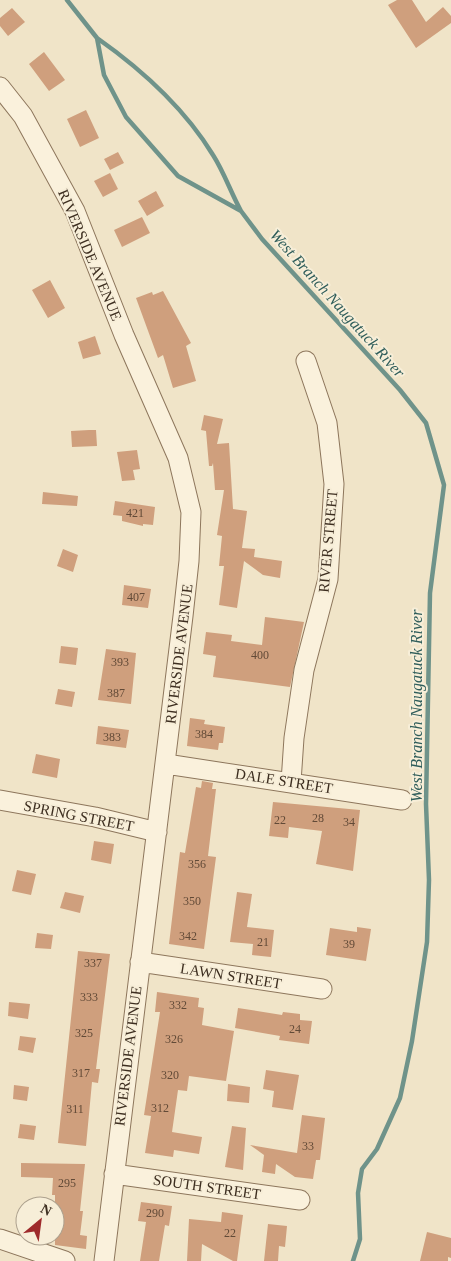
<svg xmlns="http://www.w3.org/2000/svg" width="451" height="1261" font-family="'Times New Roman',serif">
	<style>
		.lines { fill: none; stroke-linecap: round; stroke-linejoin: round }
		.stream { stroke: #6f938a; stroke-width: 4.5 }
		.building { fill: #cf9f7d }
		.minor-casing { stroke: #8d765c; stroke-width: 21 }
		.minor { stroke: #faf1dc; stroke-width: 19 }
		.labels { text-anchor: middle; stroke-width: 4; stroke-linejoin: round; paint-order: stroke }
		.number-label { font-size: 12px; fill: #624a37 }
		.street-label { font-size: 15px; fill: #3d2e20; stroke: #f7eed8 }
		.water-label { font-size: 16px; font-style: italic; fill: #2f5d5a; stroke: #f7eed8 }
	</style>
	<rect width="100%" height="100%" fill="#f0e4c8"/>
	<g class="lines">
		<path class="stream" d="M67,0L97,38L104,75L126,117L178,176L241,211L262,239L400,390L426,423L444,485L430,593L426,804L429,880L427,942L412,1041L400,1098L377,1149L362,1169L358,1193L360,1239L353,1261
			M97,38C141,69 185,109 213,155C224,172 231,193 241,211"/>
	</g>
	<path class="building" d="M397,0H412L426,22L443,7L451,16V23L416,48L388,5Z
		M12,8L25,22L8,36L0,26V18Z
		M44,52L65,80L49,91L29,64Z
		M86,110L99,138L80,147L67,119Z
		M118,152L124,163L110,170L104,159Z
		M110,173L118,189L103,197L94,181Z
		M156,191L164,206L147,216L138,201Z
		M142,217L150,233L122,247L114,230Z
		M50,280L65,308L48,318L32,290Z
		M163,291L191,343L186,346L196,381L173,388L163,355L158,358L136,298L152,292L153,295Z
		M95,336L101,354L83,359L78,342Z
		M204,415L223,419L217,444L229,443L233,509L247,511L242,548L255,549L254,557L282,561L280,578L263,575L244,561L237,608L219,605L224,566H219L222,536L217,535L224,490H215L213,463L212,466H209L206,431L201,430Z
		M89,430H96L97,446L72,447L71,431Z
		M137,450L140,469L133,470L135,480L122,481L117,452Z
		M43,492L78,496L77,506L42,504Z
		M115,501L155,507L153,525L143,524V526L122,521V516L113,515Z
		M63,549L78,555L73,572L57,566Z
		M124,585L151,589L148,608L122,605Z
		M265,617L304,622L290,687L213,677L216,656L203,654L206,632L232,635L231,641L262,645Z
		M61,646L78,648L76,665L59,663Z
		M106,649L136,653L131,704L98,700Z
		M58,689L75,692L72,707L55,704Z
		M190,718L205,720L204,724L225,727L223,743H219L218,750L187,746Z
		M98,726L129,730L126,748L96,744Z
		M36,754L60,759L57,778L32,773Z
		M202,781L213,783L212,789H216L208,856L216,857L204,949L169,944L180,852L185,853L196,787L201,788Z
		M273,802L360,810L353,871L316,864L322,831L289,827L288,838L269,836Z
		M94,841L114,844L111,864L91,860Z
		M17,870L36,874L31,895L12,891Z
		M65,892L84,896L80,913L60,908Z
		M237,892L252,894L247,927L274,930L271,957L252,955L253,944L230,942Z
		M357,927L371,929L366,961L326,955L330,928L357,932Z
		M37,933L53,935L51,949L35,948Z
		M78,951L110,954L96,1069H100L98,1083L92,1082L86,1146L58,1143Z
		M157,992L199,998L198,1007L204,1008L202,1025L234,1031L226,1081L189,1076L187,1091L178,1090L172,1132L202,1137L199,1154L174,1150L173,1157L145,1153L151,1116L144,1115L160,1012H155Z
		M9,1002L30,1004L28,1019L8,1016Z
		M238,1008L282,1015L283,1012L300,1014V1020L312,1021L309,1044L279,1040L280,1036L235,1028Z
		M20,1036L36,1038L33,1053L18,1050Z
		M266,1070L299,1075L293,1110L272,1107L274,1091L263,1089Z
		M228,1084L250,1087L249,1103L227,1101Z
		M14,1085L29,1087L27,1101L13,1099Z
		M302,1115L325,1118L320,1160H316L313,1179L295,1177L276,1164L275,1174L262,1172L264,1155L250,1145L297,1153Z
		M20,1124L36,1126L34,1140L18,1138Z
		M232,1126L246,1128L243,1170L225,1167Z
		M21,1163L85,1164L80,1211H83L80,1235L87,1236L86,1249L55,1245V1195H52L53,1178L21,1177Z
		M141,1202L172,1206L169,1226L165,1225L159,1261H140L146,1222L138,1221Z
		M222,1212L243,1215L237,1261H233L202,1244L201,1261H187L189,1219L221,1222Z
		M268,1224L287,1226L285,1247L279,1246L278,1261H264Z
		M427,1232L451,1238V1258L448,1257V1261H420Z"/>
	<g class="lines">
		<g class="minor-casing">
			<path id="minor" d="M0,87L23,116L75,211L124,335L178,458L191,512L189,561L183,616L104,1261
				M166,764L402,800
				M291,782L294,738L304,670L328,579L334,484L327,423L306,361
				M0,800L95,817L157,832
				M140,962L322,989
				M114,1174L300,1200
				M0,1239L65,1261"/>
		</g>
		<use href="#minor" class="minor"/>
	</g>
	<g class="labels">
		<g class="number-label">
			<text x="135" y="517">421</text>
			<text x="136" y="601">407</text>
			<text x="260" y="659">400</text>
			<text x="120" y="666">393</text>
			<text x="116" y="697">387</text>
			<text x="204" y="738">384</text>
			<text x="112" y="741">383</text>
			<text x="318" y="822">28</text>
			<text x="280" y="824">22</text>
			<text x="349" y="826">34</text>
			<text x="197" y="868">356</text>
			<text x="192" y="905">350</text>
			<text x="188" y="940">342</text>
			<text x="263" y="946">21</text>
			<text x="349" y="948">39</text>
			<text x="93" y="967">337</text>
			<text x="89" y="1001">333</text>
			<text x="178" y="1009">332</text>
			<text x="295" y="1033">24</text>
			<text x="84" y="1037">325</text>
			<text x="174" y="1043">326</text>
			<text x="81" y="1077">317</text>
			<text x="170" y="1079">320</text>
			<text x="160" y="1112">312</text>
			<text x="75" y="1113">311</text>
			<text x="308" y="1150">33</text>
			<text x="67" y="1187">295</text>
			<text x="155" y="1217">290</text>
			<text x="230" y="1237">22</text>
		</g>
		<g class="street-label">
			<text transform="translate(90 255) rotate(67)" y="5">RIVERSIDE AVENUE</text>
			<text transform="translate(328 541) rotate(-85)" y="5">RIVER STREET</text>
			<text transform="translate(179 654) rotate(-83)" y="5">RIVERSIDE AVENUE</text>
			<text transform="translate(284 781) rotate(9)" y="5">DALE STREET</text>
			<text transform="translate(79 816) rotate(11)" y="5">SPRING STREET</text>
			<text transform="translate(231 976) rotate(9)" y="5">LAWN STREET</text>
			<text transform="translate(128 1056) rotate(-83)" y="5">RIVERSIDE AVENUE</text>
			<text transform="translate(207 1187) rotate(8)" y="5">SOUTH STREET</text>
		</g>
		<g class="water-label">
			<text transform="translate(338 303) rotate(48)" y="6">West Branch Naugatuck River</text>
			<text transform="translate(416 706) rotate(-90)" y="6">West Branch Naugatuck River</text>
		</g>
	</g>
	<g transform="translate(40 1221) rotate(29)"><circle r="24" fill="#f7eed8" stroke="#ada18e"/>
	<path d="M0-4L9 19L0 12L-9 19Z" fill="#9e2a2b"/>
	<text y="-8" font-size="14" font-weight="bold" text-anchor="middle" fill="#3d2e20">N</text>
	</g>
</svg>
